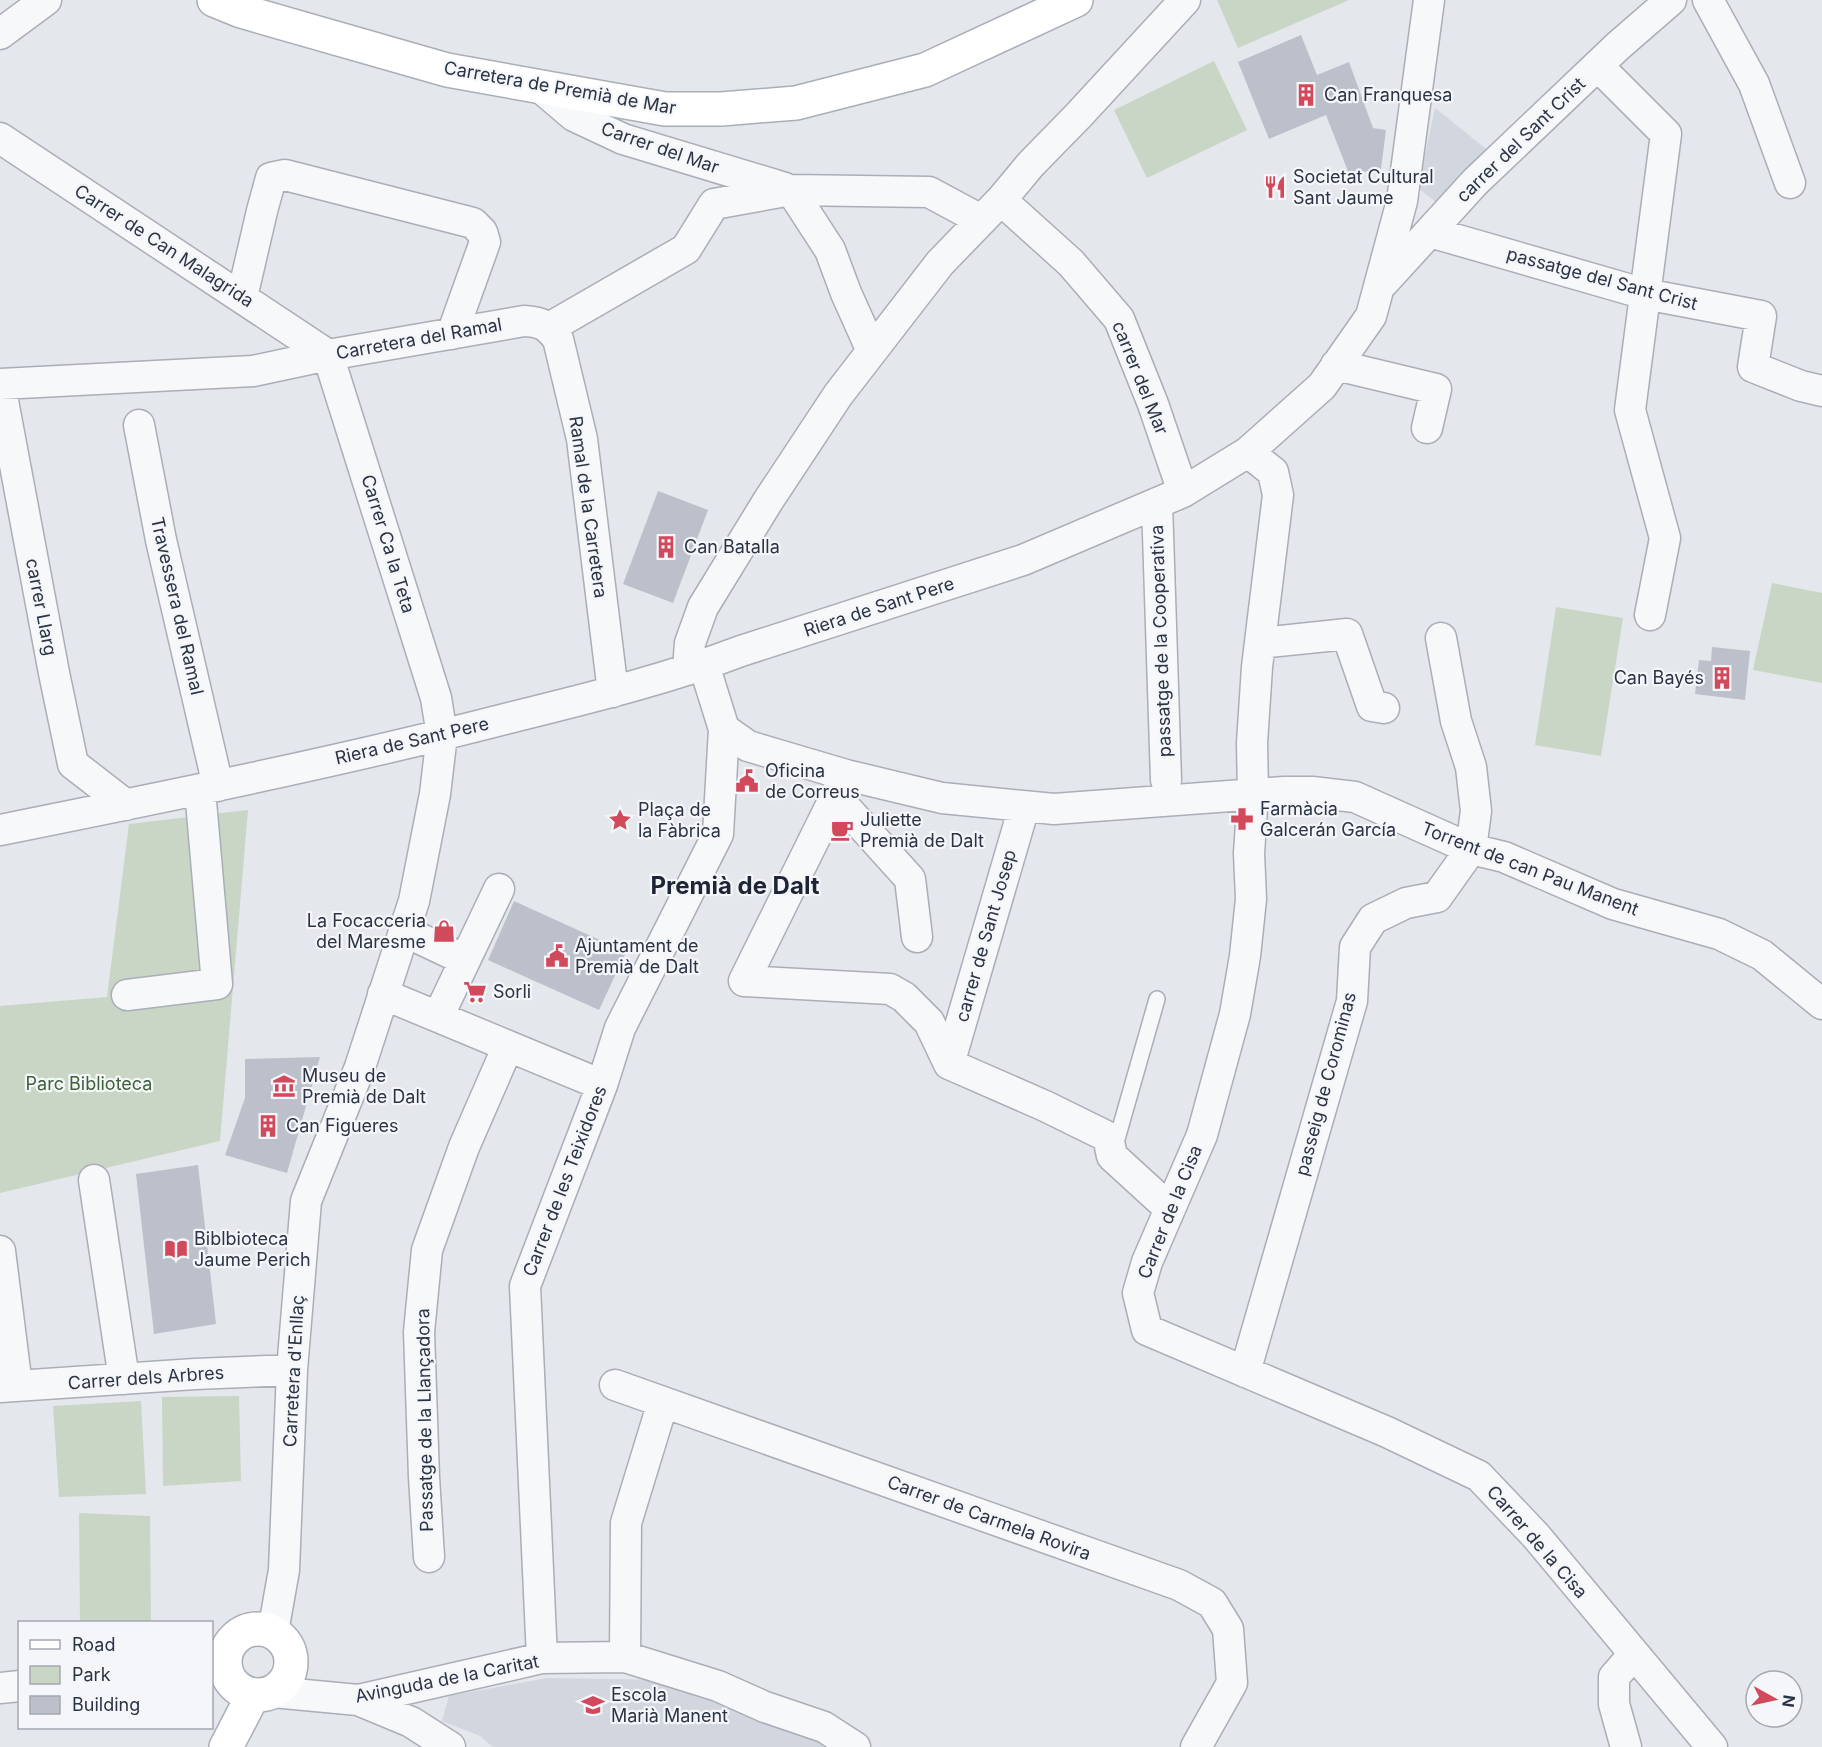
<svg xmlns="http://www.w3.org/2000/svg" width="1822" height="1747" font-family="Inter,sans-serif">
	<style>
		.built { fill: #d2d6de }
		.green { fill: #c9d6c5 }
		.building { fill: #bbc0ca }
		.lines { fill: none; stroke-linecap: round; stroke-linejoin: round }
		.lane-casing { stroke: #a9aeb7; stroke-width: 18 }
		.street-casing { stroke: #a9aeb7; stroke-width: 33 }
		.secondary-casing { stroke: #a9aeb7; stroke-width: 36 }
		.lane { stroke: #f7f8fa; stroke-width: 15 }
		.street { stroke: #f7f8fa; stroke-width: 30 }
		.secondary { stroke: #fff; stroke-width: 33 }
		.labels { text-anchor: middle; stroke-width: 4.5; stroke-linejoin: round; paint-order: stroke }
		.street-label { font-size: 18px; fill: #2b3445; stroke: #f4f6f9 }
		.poi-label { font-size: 18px; fill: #2b3445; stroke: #f4f6f9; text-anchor: start }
		.park-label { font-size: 18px; fill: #3f6138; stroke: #f4f6f9 }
		.district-label { font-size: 24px; font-weight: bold; fill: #1d2536; stroke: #f4f6f9 }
	</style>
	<rect width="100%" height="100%" fill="#e4e7ec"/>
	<path class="built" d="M1435,108L1490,152L1438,204L1418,188Z
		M547,1678L668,1680L835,1747H493L480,1736L442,1721L449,1696Z"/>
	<path class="green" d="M1217,0H1349L1238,48Z
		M1214,61L1247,130L1147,178L1114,110Z
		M1772,583L1822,593V683L1753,670Z
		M1556,607L1623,618L1601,756L1535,745Z
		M248,810L220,1141L0,1193V1006L107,997L129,824Z
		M239,1396L241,1481L163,1486L162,1397Z
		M141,1401L146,1494L59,1497L53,1406Z
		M79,1513L150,1516L151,1622H80Z"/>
	<path class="building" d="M1301,35L1317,75L1349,62L1373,128L1386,130L1381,169L1349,174L1326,115L1269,139L1238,62Z
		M658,491L708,510L673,603L623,584Z
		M1712,647L1750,651L1745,700L1695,694L1699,660L1711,661Z
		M514,901L626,952L599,1010L488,960Z
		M320,1057L287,1173L225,1155L245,1098V1059Z
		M198,1165L216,1324L154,1334L136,1174Z"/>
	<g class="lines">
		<g class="lane-casing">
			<path id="lane" d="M1115,1146L1157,999"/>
		</g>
		<g class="street-casing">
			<path id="street" d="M1708,0L1754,84L1790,183
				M0,34L46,0
				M1598,66L1666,134L1630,410L1665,538L1650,615
				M540,87L574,116L623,139L785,188
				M0,138L328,355
				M791,190L830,250L846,293L872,351
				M1001,200L1071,263L1119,319L1153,404L1183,492
				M1430,232L1645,294L1761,316L1753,367L1801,386L1822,391
				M1383,283L1475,182L1618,46L1671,0
				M242,297L262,211L271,178L285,175L473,223L482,232L485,242L452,334
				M549,328L686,249L714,204L791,190L929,192L981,220
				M1336,365L1436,389L1427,428
				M0,384L253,371L328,355L524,321C542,322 547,325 558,339L582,439L613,692
				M0,385L54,673L73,764L126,805
				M139,425L161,540L218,786
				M1248,452L1273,472L1278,495L1257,667L1252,743L1253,794L1249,853L1251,899L1245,956L1235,1014L1202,1135L1147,1262L1138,1293L1147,1330L1387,1432L1479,1476L1536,1536L1712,1747
				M1157,503L1166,780
				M1260,643L1347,634L1372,706L1384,708
				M704,665L724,729L748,746L846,775L942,798L1054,809L1284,792H1312L1355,797L1471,849L1504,857L1613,904L1719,934L1762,955L1822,1004
				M688,669L690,643L703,607L768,501L838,395L940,263L1001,200L1031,164L1078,116L1185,0
				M846,775L744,981L890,989L904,997L929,1022L949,1064L1045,1106L1108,1137L1112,1156L1170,1209
				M836,797L910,879L917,937
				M0,830C169,796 338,762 505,719C585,699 665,680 741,651L1023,560L1183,492L1248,452L1322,386L1371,316L1402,201L1429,0
				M404,931L465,960
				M383,994L602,1085
				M127,995L217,984L200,790
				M438,1017L499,889
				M949,1064L1024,807
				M94,1180L124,1379
				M0,1251L17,1386
				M1245,1372L1352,1001L1355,947L1373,919L1406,903L1437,897L1471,849L1476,811L1471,767L1456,721L1441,638
				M615,1385L1179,1585L1212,1603L1228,1629L1232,1683L1196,1747
				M0,1387L195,1374L292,1370
				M429,1557L424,1477L419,1332L427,1250L464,1147L508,1046
				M273,1632L284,1570L292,1370L306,1201L360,1067L414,901L435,794L442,735L436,698L328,355
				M625,1657L626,1523L663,1402
				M542,1658L525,1286L602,1085L620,1028L718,834L724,729
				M212,1659L227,1652
				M0,1688L20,1686
				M273,1692L358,1700L542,1658L625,1657L718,1686L765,1707L824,1727L855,1747
				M358,1700L411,1722L450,1747
				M1626,1747L1614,1704V1677L1634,1654"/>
		</g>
		<g class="secondary-casing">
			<path id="secondary" d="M214,0L241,11L447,70L665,109H721L796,103L925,70L1076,0
				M225 1662a33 33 0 1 1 66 0a33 33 0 1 1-66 0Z
				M226,1747L253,1695"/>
		</g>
		<use href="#lane" class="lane"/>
		<use href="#street" class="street"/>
		<use href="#secondary" class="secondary"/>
	</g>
	<defs>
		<g id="building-bare" transform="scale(1.8)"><path d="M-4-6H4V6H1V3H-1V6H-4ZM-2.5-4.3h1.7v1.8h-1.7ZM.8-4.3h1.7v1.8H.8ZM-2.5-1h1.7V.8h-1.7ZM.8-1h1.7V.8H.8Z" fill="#d1495b" stroke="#f4f6f9" stroke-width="2.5" paint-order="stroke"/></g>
		<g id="restaurant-bare" transform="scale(1.8)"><path d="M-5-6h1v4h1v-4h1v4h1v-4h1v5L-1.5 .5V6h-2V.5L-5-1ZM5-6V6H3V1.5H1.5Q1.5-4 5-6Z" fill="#d1495b" stroke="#f4f6f9" stroke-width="2.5" paint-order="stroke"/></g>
		<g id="civic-bare" transform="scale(1.8)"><path d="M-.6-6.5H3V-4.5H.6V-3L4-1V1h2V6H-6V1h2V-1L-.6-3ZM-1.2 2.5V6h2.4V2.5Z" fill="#d1495b" stroke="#f4f6f9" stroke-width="2.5" paint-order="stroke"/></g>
		<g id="pharmacy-bare" transform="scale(1.8)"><path d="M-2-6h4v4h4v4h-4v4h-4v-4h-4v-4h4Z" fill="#d1495b" stroke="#f4f6f9" stroke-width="2.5" paint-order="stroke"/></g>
		<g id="sight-bare" transform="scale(1.8)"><path d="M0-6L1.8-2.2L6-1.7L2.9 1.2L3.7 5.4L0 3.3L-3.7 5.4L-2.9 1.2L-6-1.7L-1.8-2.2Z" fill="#d1495b" stroke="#f4f6f9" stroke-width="2.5" paint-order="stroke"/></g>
		<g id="cafe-bare" transform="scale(1.8)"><path d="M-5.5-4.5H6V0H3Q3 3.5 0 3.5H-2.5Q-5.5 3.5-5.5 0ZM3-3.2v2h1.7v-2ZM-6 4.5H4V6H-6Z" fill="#d1495b" stroke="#f4f6f9" stroke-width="2.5" paint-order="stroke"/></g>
		<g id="shop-bare" transform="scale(1.8)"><path d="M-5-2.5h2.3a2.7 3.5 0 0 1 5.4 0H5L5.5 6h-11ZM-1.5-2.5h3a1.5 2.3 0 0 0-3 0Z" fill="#d1495b" stroke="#f4f6f9" stroke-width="2.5" paint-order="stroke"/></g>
		<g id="supermarket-bare" transform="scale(1.8)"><path d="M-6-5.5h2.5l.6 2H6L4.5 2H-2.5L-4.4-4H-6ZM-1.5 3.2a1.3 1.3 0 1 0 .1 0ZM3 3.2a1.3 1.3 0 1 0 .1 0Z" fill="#d1495b" stroke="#f4f6f9" stroke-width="2.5" paint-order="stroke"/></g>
		<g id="museum-bare" transform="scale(1.8)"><path d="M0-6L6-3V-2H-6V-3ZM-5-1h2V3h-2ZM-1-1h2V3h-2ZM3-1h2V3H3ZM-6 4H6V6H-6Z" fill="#d1495b" stroke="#f4f6f9" stroke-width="2.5" paint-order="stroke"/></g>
		<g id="library-bare" transform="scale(1.8)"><path d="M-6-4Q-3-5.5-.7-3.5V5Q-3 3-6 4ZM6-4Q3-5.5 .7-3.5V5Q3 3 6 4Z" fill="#d1495b" stroke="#f4f6f9" stroke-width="2.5" paint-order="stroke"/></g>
		<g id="school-bare" transform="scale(1.8)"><path d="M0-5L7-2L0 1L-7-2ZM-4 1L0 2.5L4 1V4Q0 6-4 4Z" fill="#d1495b" stroke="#f4f6f9" stroke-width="2.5" paint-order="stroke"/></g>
	</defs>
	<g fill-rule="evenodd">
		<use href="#building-bare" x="1306" y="95"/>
		<use href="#restaurant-bare" x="1275" y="187"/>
		<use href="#building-bare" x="666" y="547"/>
		<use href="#building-bare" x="1722" y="678"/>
		<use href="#civic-bare" x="747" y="781"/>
		<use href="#pharmacy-bare" x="1242" y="819"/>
		<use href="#sight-bare" x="620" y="820"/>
		<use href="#cafe-bare" x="842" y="830"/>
		<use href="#shop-bare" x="444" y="931"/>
		<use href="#civic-bare" x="557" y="956"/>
		<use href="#supermarket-bare" x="475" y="992"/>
		<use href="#museum-bare" x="284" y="1086"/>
		<use href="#building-bare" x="268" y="1126"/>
		<use href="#library-bare" x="176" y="1249"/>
		<use href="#school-bare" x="593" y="1705"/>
	</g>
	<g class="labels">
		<g class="street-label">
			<text transform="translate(560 88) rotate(10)" y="6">Carretera de Premià de Mar</text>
			<text transform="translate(1521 140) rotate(-44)" y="6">carrer del Sant Crist</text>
			<text transform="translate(660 148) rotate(19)" y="6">Carrer del Mar</text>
			<text transform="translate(164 246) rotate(33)" y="6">Carrer de Can Malagrida</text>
			<text transform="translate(1602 279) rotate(15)" y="6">passatge del Sant Crist</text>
			<text transform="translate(419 339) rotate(-10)" y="6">Carretera del Ramal</text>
			<text transform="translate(1140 378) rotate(68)" y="6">carrer del Mar</text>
			<text transform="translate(588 507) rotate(82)" y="6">Ramal de la Carretera</text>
			<text transform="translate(388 544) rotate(73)" y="6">Carrer Ca la Teta</text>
			<text transform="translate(177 606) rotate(77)" y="6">Travessera del Ramal</text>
			<text transform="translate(41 607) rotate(79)" y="6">carrer Llarg</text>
			<text transform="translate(879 607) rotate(-18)" y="6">Riera de Sant Pere</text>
			<text transform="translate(1161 641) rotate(-92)" y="6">passatge de la Cooperativa</text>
			<text transform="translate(412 741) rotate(-13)" y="6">Riera de Sant Pere</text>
			<text transform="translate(1530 869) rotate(21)" y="6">Torrent de can Pau Manent</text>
			<text transform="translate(986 936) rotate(-74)" y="6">carrer de Sant Josep</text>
			<text transform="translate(1326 1084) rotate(-75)" y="6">passeig de Corominas</text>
			<text transform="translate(565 1181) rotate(-69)" y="6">Carrer de les Teixidores</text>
			<text transform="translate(1170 1212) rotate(-68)" y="6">Carrer de la Cisa</text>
			<text transform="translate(294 1371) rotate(-87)" y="6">Carretera d'Enllaç</text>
			<text transform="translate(146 1378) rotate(-4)" y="6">Carrer dels Arbres</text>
			<text transform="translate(425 1420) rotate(-91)" y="6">Passatge de la Llançadora</text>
			<text transform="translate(989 1518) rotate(20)" y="6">Carrer de Carmela Rovira</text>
			<text transform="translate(1537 1542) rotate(49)" y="6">Carrer de la Cisa</text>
			<text transform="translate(447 1679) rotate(-11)" y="6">Avinguda de la Caritat</text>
		</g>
		<g class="poi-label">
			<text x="1324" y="101">Can Franquesa</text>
			<text x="1293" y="183">Societat Cultural<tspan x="1293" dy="21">Sant Jaume</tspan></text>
			<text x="684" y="553">Can Batalla</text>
			<text x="1704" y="684" text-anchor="end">Can Bayés</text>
			<text x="765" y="777">Oficina<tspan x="765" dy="21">de Correus</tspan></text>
			<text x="1260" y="815">Farmàcia<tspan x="1260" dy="21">Galcerán García</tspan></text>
			<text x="638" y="816">Plaça de<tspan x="638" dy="21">la Fàbrica</tspan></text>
			<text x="860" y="826">Juliette<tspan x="860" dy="21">Premià de Dalt</tspan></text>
			<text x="426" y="927" text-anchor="end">La Focacceria<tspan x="426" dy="21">del Maresme</tspan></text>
			<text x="575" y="952">Ajuntament de<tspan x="575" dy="21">Premià de Dalt</tspan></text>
			<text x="493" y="998">Sorli</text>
			<text x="302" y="1082">Museu de<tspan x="302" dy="21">Premià de Dalt</tspan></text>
			<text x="286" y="1132">Can Figueres</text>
			<text x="194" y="1245">Biblbioteca<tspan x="194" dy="21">Jaume Perich</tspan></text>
			<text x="611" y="1701">Escola<tspan x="611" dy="21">Marià Manent</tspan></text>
		</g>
		<g class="park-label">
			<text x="89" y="1090">Parc Biblioteca</text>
		</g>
		<g class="district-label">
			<text x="735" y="894">Premià de Dalt</text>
		</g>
	</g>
	<rect x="18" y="1621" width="195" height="108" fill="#f4f6f9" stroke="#a4a8b1" stroke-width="1.5"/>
	<rect x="30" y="1640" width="30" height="9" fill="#ffffff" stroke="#a4a8b1" stroke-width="1.5"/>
	<text x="72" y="1651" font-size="18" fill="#2b3445">Road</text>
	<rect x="30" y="1666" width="30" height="18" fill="#c9d6c5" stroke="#a4a8b1" stroke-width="1.5"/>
	<text x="72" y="1681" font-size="18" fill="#2b3445">Park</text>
	<rect x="30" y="1696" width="30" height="18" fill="#bbc0ca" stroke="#a4a8b1" stroke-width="1.5"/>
	<text x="72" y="1711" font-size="18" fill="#2b3445">Building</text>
	<g transform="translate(1774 1699) rotate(98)"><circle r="28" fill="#f4f6f9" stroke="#a4a8b1" stroke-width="1.5"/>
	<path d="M0-4.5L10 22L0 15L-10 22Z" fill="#d1495b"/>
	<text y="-9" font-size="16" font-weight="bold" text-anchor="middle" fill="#2b3445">N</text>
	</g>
</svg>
